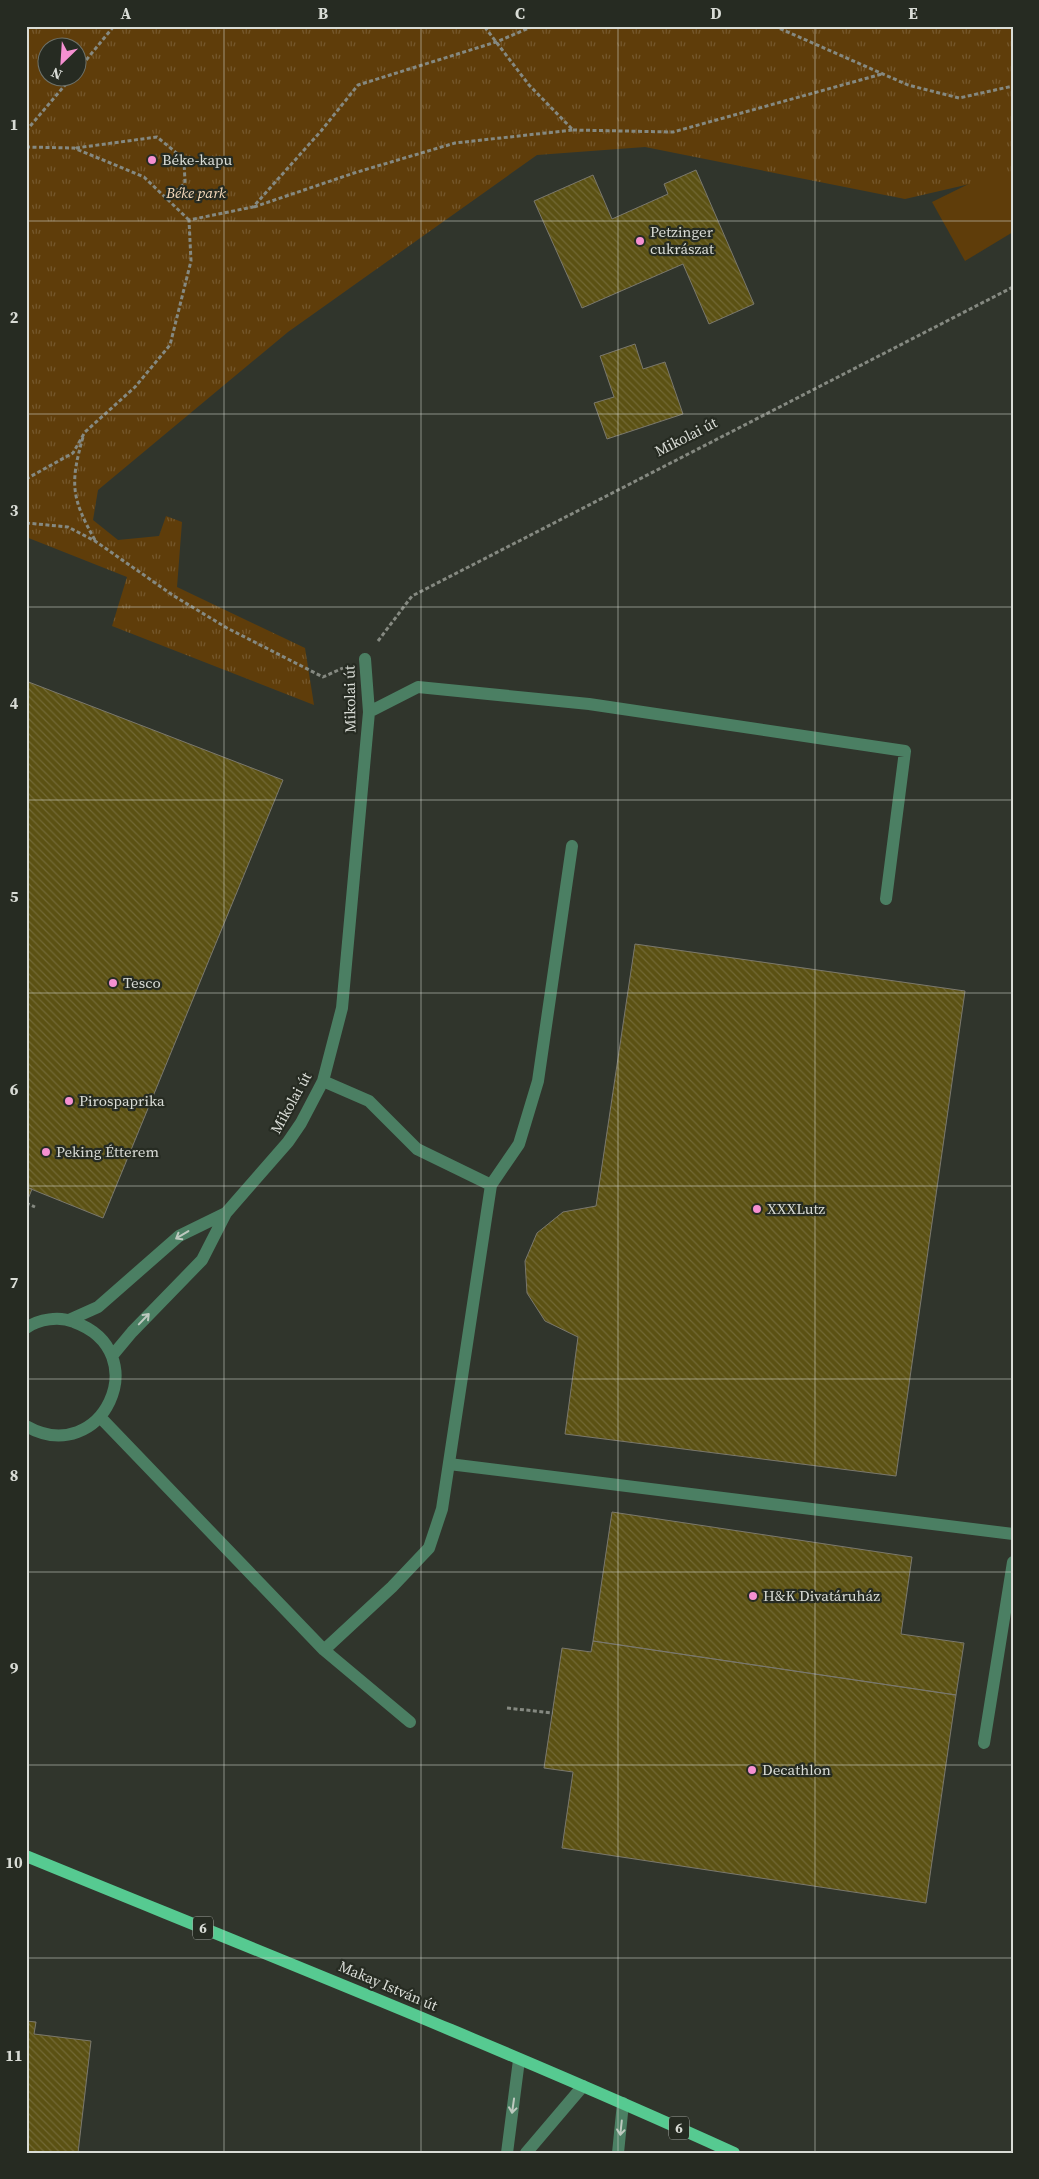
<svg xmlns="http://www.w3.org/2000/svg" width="1039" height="2179" font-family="'Source Serif 4',serif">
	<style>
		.grass { fill: #5f3d0a }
		.park { fill: url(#park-tufts); fill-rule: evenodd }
		.building { fill: url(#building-back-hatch); stroke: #7a786d }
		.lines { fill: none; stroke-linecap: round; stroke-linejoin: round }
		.path { stroke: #858981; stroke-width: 3; stroke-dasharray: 4 2.5; stroke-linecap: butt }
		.minor { stroke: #4b7f63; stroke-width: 12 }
		.major { stroke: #56ca91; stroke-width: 12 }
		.oneway { stroke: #bdc9bf }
		.grid { fill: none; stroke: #d9dcd6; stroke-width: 1; stroke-opacity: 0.55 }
		.poi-dot { fill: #f590d1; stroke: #262b22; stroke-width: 2 }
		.labels { text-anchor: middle; stroke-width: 4.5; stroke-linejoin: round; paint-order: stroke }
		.shield { fill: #262b22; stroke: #a3a7a0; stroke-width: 1 }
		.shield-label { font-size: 14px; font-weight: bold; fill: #d9dcd6 }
		.poi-label { font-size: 15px; fill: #d9dcd6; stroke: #262b22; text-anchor: start }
		.park-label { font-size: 15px; font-style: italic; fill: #f7dbbc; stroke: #262b22 }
		.street-label { font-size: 15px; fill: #d9dcd6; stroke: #262b22 }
		.neatline { fill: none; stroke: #d9dcd6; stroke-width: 2 }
		.grid-label { font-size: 16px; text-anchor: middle; font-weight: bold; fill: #d9dcd6 }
	</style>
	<defs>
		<pattern id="park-tufts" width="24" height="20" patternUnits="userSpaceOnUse" patternTransform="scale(1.25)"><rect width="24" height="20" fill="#5f3d0a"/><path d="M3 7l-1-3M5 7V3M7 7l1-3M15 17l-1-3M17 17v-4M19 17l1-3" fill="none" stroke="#75582d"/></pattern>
		<pattern id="building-back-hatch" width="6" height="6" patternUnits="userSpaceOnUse" patternTransform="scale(1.25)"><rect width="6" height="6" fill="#5b5113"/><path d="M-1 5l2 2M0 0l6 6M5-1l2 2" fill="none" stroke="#726935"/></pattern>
	</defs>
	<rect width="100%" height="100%" fill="#30352c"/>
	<path class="grass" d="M1013,162V232L965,261L932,202Z"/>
	<path class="park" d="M26,26H1013V174L905,199L645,147L537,155L288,332L98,490L93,520L118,540L159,536L166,516L182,522L177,587L305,648L314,705L112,626L127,577L26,537ZM48,48H78V78H48Z"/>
	<path class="building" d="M696,170L754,304L709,324L683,264L582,308L534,201L593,175L612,219L668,194L664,184Z
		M635,344L643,369L665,362L683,414L607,439L594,403L614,397L600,356Z
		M26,681L283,780L103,1218L26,1187Z
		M635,944L965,991L896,1476L565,1434L578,1337L545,1321L527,1293L525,1261L537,1233L563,1212L596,1206Z
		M26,1187L32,1189L26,1204Z
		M612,1512L912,1557L901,1634L964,1643L956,1695L593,1641Z
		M593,1641L956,1695L926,1903L562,1848L573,1772L544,1768L562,1648L591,1652Z
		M26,2021L36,2022L34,2034L91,2041L78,2153H26Z"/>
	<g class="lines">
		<path class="path" d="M774,26L908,85L959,98L1013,86
			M78,70L114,26
			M573,130L673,132L882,74
			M26,131L71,78
			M26,147L74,148L144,177L189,220
			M76,148L157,137L184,159L185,183L167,199
			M254,207L354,173L455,143L573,130L529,85L484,26
			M83,437C70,483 71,498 95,540
			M26,479L73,453L85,432L135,387L170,345L191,261L189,220L253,207L321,131L358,85L496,42L534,26
			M26,523L68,527L95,541L174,596L227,628L323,677L343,668
			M378,641L412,596L1013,287
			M26,1203L35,1207
			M507,1708L553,1713"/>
		<path class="minor" d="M369,712L418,687L589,704L905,751L886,899
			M323,1081L369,1101L417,1149L491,1185L442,1509L429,1548L392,1587L324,1650
			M491,1185L519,1144L538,1081L572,846
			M69,1320L98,1307L179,1236L226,1213
			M26,1328C39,1319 59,1316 74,1322C157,1352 102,1469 26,1426
			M112,1356L132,1332L202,1260L226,1213L288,1142L301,1123L323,1081L342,1008L369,712L365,659
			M100,1417L324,1650L410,1722
			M449,1464L1013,1534
			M984,1743L1013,1562
			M507,2153L519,2060
			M526,2153L583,2086
			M618,2153L623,2103"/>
		<path class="major" d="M26,1856C263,1953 501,2047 734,2153"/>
	</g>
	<defs><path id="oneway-shaft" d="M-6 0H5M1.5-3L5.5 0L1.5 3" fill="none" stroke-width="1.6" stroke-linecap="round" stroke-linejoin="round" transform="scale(1.25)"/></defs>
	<g class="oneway">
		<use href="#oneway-shaft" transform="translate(182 1235) rotate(149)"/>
		<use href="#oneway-shaft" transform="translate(144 1319) rotate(-46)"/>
		<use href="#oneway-shaft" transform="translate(513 2106) rotate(98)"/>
		<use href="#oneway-shaft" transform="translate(621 2128) rotate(96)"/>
	</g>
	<path class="grid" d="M224,26V2153M421,26V2153M618,26V2153M815,26V2153M26,221H1013M26,414H1013M26,607H1013M26,800H1013M26,993H1013M26,1186H1013M26,1379H1013M26,1572H1013M26,1765H1013M26,1958H1013"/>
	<g class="poi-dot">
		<circle cx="152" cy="160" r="5"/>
		<circle cx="640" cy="241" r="5"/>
		<circle cx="113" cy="983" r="5"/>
		<circle cx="69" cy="1101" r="5"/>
		<circle cx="46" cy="1152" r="5"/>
		<circle cx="757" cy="1209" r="5"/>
		<circle cx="753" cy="1596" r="5"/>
		<circle cx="752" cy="1770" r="5"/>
	</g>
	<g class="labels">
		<g class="shield">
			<rect x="193" y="1916.5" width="20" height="23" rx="4"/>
			<rect x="669" y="2116.5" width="20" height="23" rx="4"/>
		</g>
		<g class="shield-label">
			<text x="203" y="1933">6</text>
			<text x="679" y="2133">6</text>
		</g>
		<g class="poi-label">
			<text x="162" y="165">Béke-kapu</text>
			<text x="650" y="237">Petzinger<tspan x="650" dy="17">cukrászat</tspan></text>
			<text x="123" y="988">Tesco</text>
			<text x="79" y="1106">Pirospaprika</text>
			<text x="56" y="1157">Peking Étterem</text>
			<text x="767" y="1214">XXXLutz</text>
			<text x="763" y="1601">H&amp;K Divatáruház</text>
			<text x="762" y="1775">Decathlon</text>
		</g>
		<g class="park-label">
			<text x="196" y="198">Béke park</text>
		</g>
		<g class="street-label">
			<text transform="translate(686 437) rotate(-27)" y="5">Mikolai út</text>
			<text transform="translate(350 699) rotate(-91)" y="5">Mikolai út</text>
			<text transform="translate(291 1103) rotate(-61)" y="5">Mikolai út</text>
			<text transform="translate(388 1986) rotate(23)" y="5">Makay István út</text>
		</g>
	</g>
	<rect width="1039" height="2179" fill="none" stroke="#262b22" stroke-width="55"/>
	<g transform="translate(62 62) rotate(205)"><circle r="24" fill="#262b22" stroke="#6e726a"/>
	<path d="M0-4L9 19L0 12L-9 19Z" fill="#f590d1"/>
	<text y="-8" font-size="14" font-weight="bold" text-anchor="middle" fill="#d9dcd6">N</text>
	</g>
	<rect x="28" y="28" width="984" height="2124" class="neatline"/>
	<g class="grid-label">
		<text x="126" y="19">A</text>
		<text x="323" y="19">B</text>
		<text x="520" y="19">C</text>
		<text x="716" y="19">D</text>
		<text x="913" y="19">E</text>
		<text x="14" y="130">1</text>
		<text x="14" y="323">2</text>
		<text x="14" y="516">3</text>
		<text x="14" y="709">4</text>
		<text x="14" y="902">5</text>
		<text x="14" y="1095">6</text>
		<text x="14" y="1288">7</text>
		<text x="14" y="1481">8</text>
		<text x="14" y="1674">9</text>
		<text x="14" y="1868">10</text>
		<text x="14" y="2061">11</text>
	</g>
</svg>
